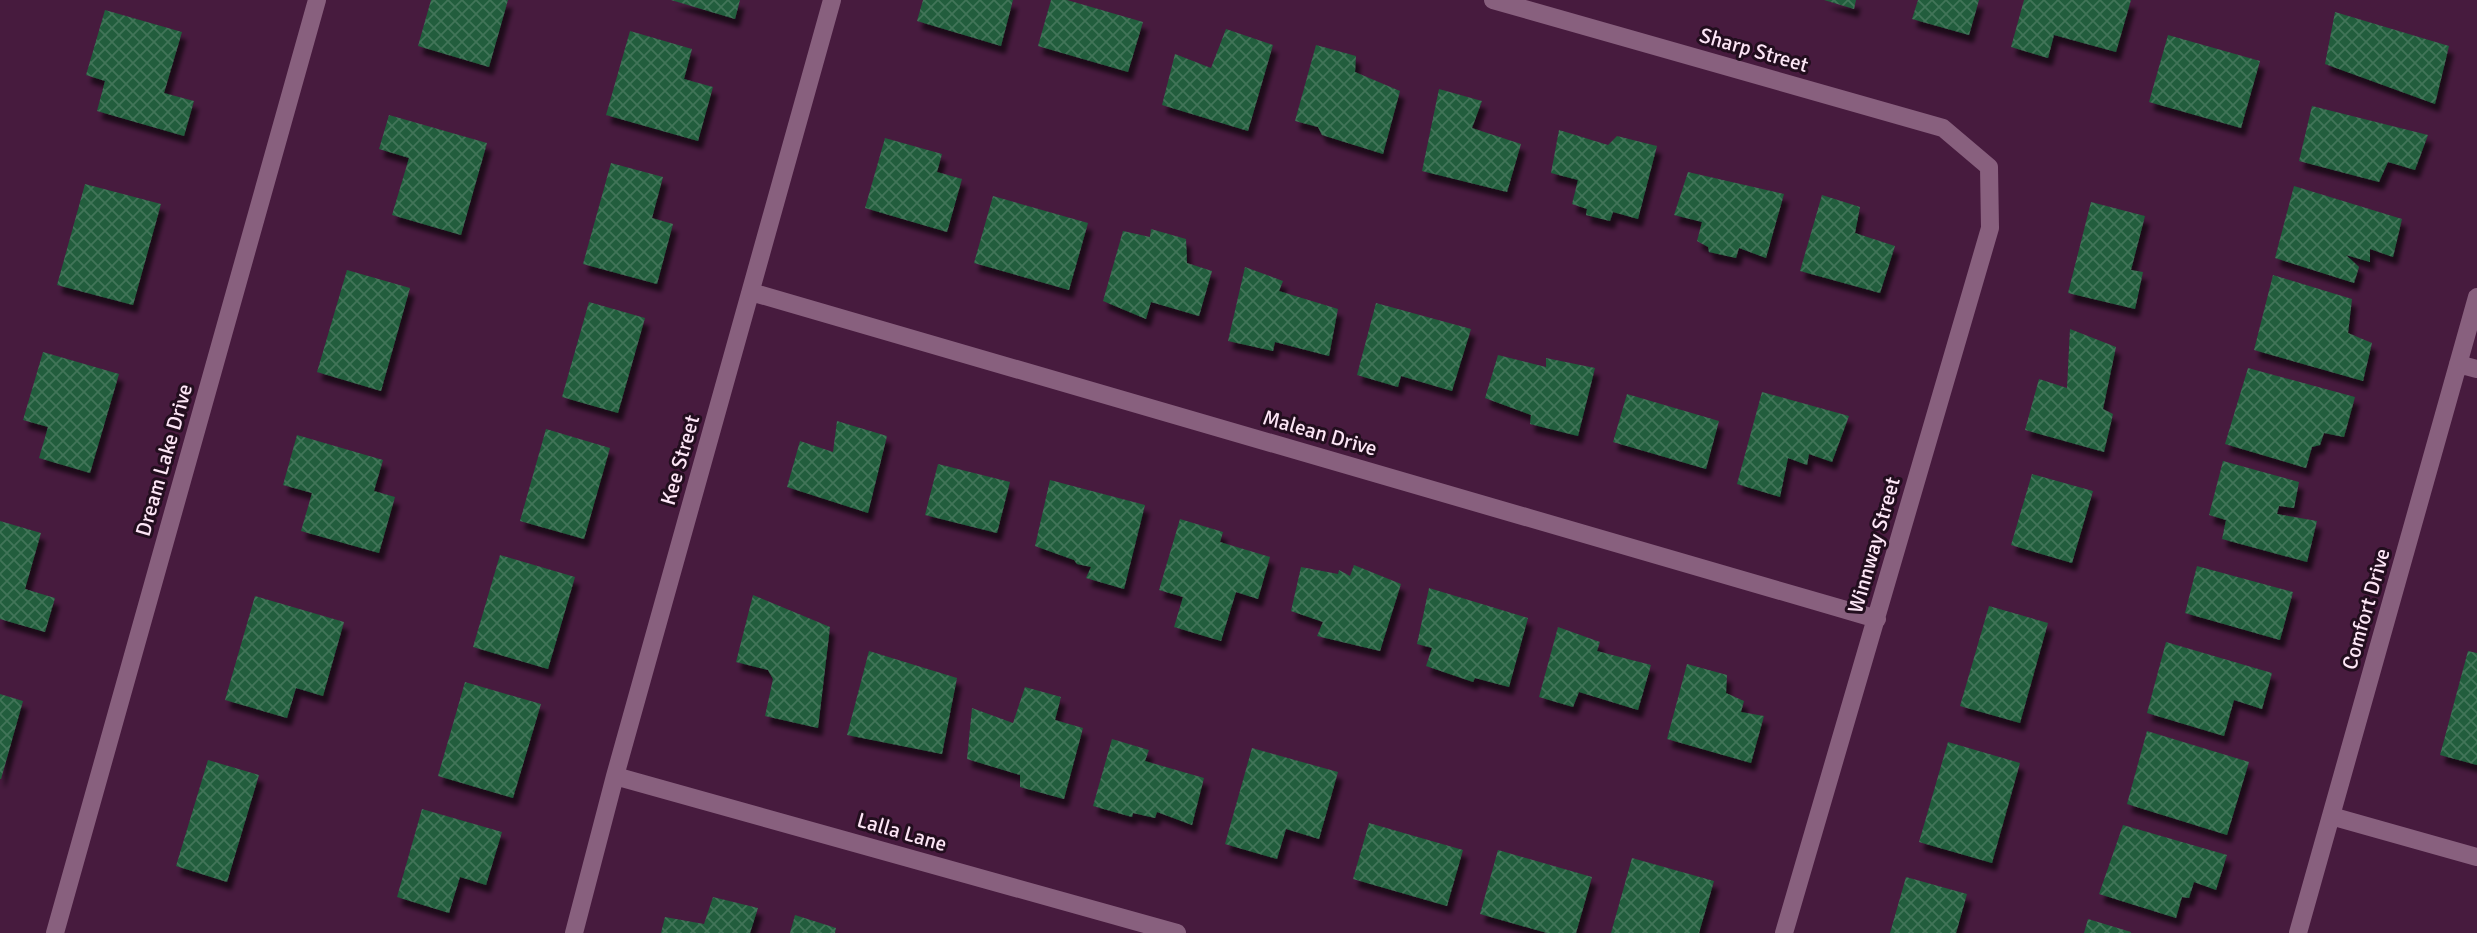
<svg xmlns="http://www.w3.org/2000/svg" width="2477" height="933" font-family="Signika,sans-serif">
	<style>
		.building { fill: url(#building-cross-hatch); filter: url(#shadow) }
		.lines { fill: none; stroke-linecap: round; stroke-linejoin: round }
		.minor { stroke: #88607e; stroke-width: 18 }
		.labels { text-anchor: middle; stroke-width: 6; stroke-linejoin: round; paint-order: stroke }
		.street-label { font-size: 21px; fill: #fde6f6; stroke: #220e1e }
	</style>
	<defs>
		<pattern id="building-cross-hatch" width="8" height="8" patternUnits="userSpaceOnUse" patternTransform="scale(1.75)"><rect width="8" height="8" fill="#215d3c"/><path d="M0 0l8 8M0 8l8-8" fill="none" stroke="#427459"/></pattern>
		<filter id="shadow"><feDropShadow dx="4.5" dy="8" stdDeviation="2" flood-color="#0009"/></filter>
	</defs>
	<rect width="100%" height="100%" fill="#471b3e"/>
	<path class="building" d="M431,0H508L489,67L418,46Z
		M671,0H740L735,19Z
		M923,0H1013L1001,46L917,21Z
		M1051,0H1067L1143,22L1128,72L1038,46Z
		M1824,0H1856L1854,9Z
		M1918,0H1979L1969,35L1912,19Z
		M2024,0H2131L2116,52L2054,35L2048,58L2011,47Z
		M105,10L182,32L164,93L194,101L184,136L97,111L105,81L86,75Z
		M2335,12L2449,46L2435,104L2325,64Z
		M1226,29L1273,45L1248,131L1162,105L1175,54L1211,68Z
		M630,31L692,49L684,79L713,87L698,141L606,115Z
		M2168,35L2260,61L2241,128L2149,102Z
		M1316,45L1356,56L1355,72L1400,91L1383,154L1322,135L1318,127L1295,121Z
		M1439,89L1482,101L1472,128L1521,144L1507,192L1422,171Z
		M2312,106L2428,135L2415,170L2388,162L2379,182L2299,161Z
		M389,115L487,143L461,235L392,215L409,158L379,149Z
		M1559,130L1608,145L1617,136L1657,146L1638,219L1613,212L1610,221L1586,215L1587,209L1572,204L1578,180L1551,173Z
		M885,138L942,154L937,172L962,179L947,232L865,208Z
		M611,163L663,177L652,218L673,224L657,284L583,264Z
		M1688,172L1784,194L1766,258L1739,248L1736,258L1709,252L1708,247L1697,241L1702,222L1674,215Z
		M85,184L161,204L133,305L57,285Z
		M2294,186L2402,219L2393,257L2370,249V262L2346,255L2359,267L2354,283L2275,258Z
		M1822,195L1860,207L1855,233L1895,246L1880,293L1800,271Z
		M993,196L1088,223L1069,290L974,263Z
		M2091,202L2145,216L2131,270L2143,272L2135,309L2068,293Z
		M1151,229L1186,239L1187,263L1212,271L1199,316L1151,302L1146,319L1103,301L1123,231L1150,237Z
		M1245,267L1283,281L1279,291L1338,309L1329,356L1275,342L1273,351L1228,341Z
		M347,270L410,288L381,391L317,372Z
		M2273,275L2352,299L2348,333L2372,343L2363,381L2254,350Z
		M589,302L645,318L618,413L562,397Z
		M1376,303L1471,329L1452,391L1401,376L1398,387L1357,375Z
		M2070,329L2116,347L2103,409L2113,414L2104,452L2025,430L2039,379L2067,388Z
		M43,352L119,374L90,473L39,458L48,427L23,420Z
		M1498,355L1546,367V358L1595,368L1578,436L1530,424L1531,415L1485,398Z
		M2248,368L2355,397L2344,437L2324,433L2320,445L2312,447L2306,468L2225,444Z
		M1762,392L1849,416L1832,462L1809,454L1807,465L1788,458L1780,497L1737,484Z
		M1627,394L1719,421L1706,469L1613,442Z
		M837,421L887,436L868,513L787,487L800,441L833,452Z
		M546,429L610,448L584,539L520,521Z
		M297,435L383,460L374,491L395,497L379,553L301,531L312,493L283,485Z
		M2223,461L2299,482L2294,508L2279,506L2277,514L2317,521L2307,562L2222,539L2226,520L2209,515Z
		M938,464L1010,482L997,533L925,515Z
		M2032,474L2093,491L2072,563L2011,545Z
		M1050,480L1145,505L1124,589L1086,578L1091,567L1077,564L1074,560L1035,546Z
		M1180,519L1223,532L1220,542L1270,557L1258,599L1236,592L1221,641L1174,627L1183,597L1159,590Z
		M0,521L41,533L25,589L55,598L45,632L0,619Z
		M500,555L575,577L548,669L473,647Z
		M1354,565L1401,584L1380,651L1317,636L1323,622L1291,611L1301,567L1338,574L1339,570L1350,576Z
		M2197,566L2293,592L2280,640L2185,613Z
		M1429,588L1528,618L1509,687L1475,678L1473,682L1426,666L1432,648L1417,644Z
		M753,595L830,627L818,728L765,716L773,679L768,670L736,662Z
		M255,596L344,622L323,696L296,688L287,718L225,700Z
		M1989,606L2048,623L2020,723L1960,706Z
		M1558,627L1600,642L1597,651L1651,665L1638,710L1579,692L1573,707L1539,697Z
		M2166,642L2272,673L2262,709L2234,700L2224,736L2147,713Z
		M869,651L957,678L942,754L847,735Z
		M2468,651L2477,653V765L2440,755Z
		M1687,664L1727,675L1726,693L1744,701L1741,712L1764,716L1751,763L1667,739Z
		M465,682L541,704L513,798L438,776Z
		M1025,687L1061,697L1055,720L1083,728L1064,799L1020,787V775L967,759L972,708L1013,723Z
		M0,694L23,701L1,779H0Z
		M2147,731L2249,762L2227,835L2127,804Z
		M1112,739L1149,750L1145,761L1204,778L1192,825L1157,812L1155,818L1133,813L1132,817L1093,806Z
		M1948,742L2020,763L1992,863L1919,842Z
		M1252,748L1338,772L1319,839L1286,829L1277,859L1225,844Z
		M208,760L259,775L227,882L176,866Z
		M422,809L502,832L486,885L460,877L449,913L397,897Z
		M1369,823L1463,850L1447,906L1353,879Z
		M2123,825L2227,855L2216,890L2194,882L2189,898L2182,897L2176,918L2099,894Z
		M1498,850L1592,877L1576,933H1547L1480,914Z
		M1632,858L1714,881L1699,933H1611Z
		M1906,877L1967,894L1956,933H1890Z
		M713,897L758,908L750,933H661L665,917L704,924Z
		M795,915L836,928L835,933H790Z
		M2088,919L2131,932V933H2084Z"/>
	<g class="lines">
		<path class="minor" d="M1493,0L1943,128L1989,167L1990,228L1784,933
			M751,292L1877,619
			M2458,364L2477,369
			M615,776L1177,933
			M2331,816L2477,857
			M55,933L317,0
			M574,933L615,776L832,0
			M2298,933L2477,297"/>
	</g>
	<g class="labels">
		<g class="street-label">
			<text transform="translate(1754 50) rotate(16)" y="7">Sharp Street</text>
			<text transform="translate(1320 433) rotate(16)" y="7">Malean Drive</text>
			<text transform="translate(164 460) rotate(-74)" y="7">Dream Lake Drive</text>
			<text transform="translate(680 460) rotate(-74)" y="7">Kee Street</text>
			<text transform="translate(1874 545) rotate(-74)" y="7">Winnway Street</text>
			<text transform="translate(2366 609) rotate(-74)" y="7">Comfort Drive</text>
			<text transform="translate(902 832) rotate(16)" y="7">Lalla Lane</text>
		</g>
	</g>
</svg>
